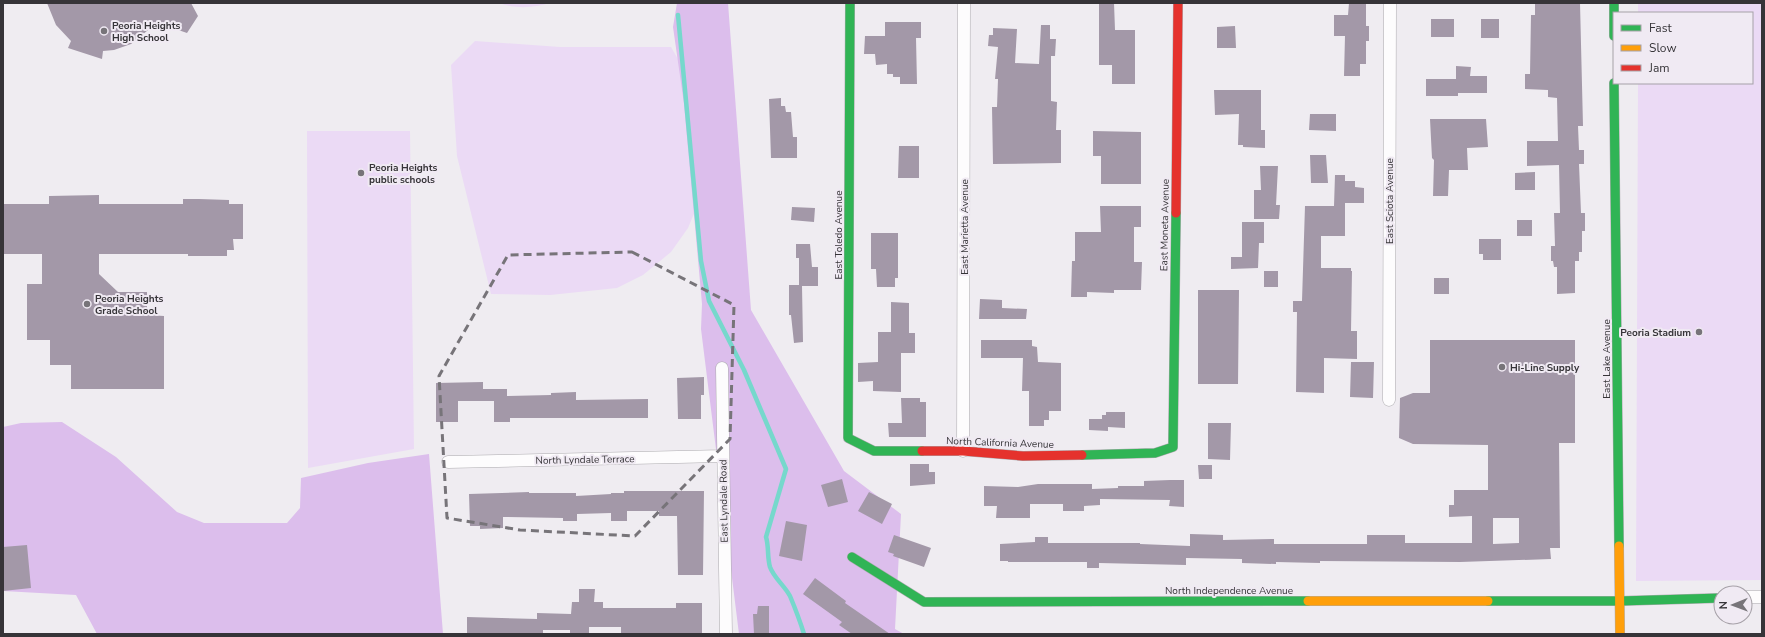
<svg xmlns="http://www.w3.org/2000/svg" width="1765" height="637" font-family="'Nunito Sans',sans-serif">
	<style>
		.green { fill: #ebdaf5 }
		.forest { fill: #dcbeec }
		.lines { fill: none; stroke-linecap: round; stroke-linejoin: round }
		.stream { stroke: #76d8cc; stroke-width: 4.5 }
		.building { fill: #a398a8; fill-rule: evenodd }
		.street-casing { stroke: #acaaae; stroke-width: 13 }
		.fast-casing { stroke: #acaaae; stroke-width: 10 }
		.slow-casing { stroke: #acaaae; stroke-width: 10 }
		.jam-casing { stroke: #acaaae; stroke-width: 10 }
		.street { stroke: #fdfcfd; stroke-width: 12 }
		.fast { stroke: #30b455; stroke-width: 9 }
		.slow { stroke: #ff9f0a; stroke-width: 9 }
		.jam { stroke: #e5322d; stroke-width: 9 }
		.marked { fill: none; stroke: #777479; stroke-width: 3; stroke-dasharray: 8 5; stroke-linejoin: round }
		.poi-dot { fill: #777479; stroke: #f0eaf3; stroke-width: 1.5 }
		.labels { text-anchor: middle; stroke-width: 4; stroke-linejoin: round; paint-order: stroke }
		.poi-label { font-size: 10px; font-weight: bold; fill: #363438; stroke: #f0eaf3; text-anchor: start }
		.street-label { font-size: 10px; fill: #363438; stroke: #f0eaf3 }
	</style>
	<rect width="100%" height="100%" fill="#efecf1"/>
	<path class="green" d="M499,3H550C533,8 516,9 499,3Z
		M1638,3H1762V580L1636,581L1638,83H1752V13H1638Z
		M475,41L560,47H671L696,90L701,197L688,228L671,252L643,275L617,288L550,295L491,294L457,156L451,65Z
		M307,131H410L414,449L308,468Z"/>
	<path class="forest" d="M677,3H728L751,310L844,471L901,514L895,629L904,634H739L701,329L702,304L684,104L673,27Z
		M62,422L116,457L177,512L204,523H287L300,508L301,478L368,463L429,454L443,634H97L76,595L3,591V427L21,423Z"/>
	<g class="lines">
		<path class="stream" d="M678,15L701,261L709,301L744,370L786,469L766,537C769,546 767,557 770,567C774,578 784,585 790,596C795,608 800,621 804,634"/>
	</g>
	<path class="building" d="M47,3H191L198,16L187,33L161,24L160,30L153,26L131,44L114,50L103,51L102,59L68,48L71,41L56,25Z
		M1099,3H1114L1115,30H1135V84H1112V65H1099Z
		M1349,3H1366V26H1369V41H1366V64H1360V76H1344L1345,36H1334V15H1348Z
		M1535,3H1580L1583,126H1578L1579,150H1584V164H1579L1581,213H1585V231H1582V252H1579V261H1575V293L1557,294V267H1554L1553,261H1551V246H1555L1554,213H1560L1559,165L1527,166V141H1558L1557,98L1548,97V90L1525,89V74H1530L1531,15H1535Z
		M1431,19H1454V37H1431Z
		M1481,19H1499V38H1481Z
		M885,22H921V38H916L917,84H900V77H893V74H887V64L876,65L875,54H864L865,36H885Z
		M1041,25H1050V39H1056L1055,56H1051V101L1057,102L1056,130H1061V163L993,164L992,107H997L998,79H995L998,47L988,46L989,35H993V28L1017,29L1015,63L1039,64Z
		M1235,26L1236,48H1217V27Z
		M1456,66L1471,67L1470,76H1487V93H1458V96H1426V79H1456Z
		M1214,90H1261V130H1265V148L1243,147V145H1238L1239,114L1215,115Z
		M781,98V106H785L786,112H791L793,137H797V158H771L769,99Z
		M1310,114H1336V131L1309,130Z
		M1430,119H1486L1488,147L1467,148L1468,170H1449L1448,196H1433L1434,160L1432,158Z
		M1093,131L1141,132V184H1101V156H1093Z
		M899,146H919V178H898Z
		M1310,155H1326L1328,183H1311Z
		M1260,166H1278L1276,205H1280L1279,219H1254V190H1261Z
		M1535,172V190H1515V173Z
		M1335,175H1345V181H1355V187L1364,188V203H1345V236H1321V268H1351V271H1352L1351,331H1357V359L1324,358V393L1296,392L1297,312H1293V301H1302L1305,206H1334Z
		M99,195V204H183V199H199L229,200V204H243V239H233L234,250H227V256H188V254H99V274L118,292H147V315L164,316V389H71V365H50V340H27V284H42V254H3V204H49V196Z
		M1100,206H1141V227H1134V262H1142L1141,290H1114V293L1087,292V297H1071L1072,261H1075V232H1101Z
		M792,207L815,208L814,222L791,220Z
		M1517,220H1532V236H1517Z
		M1242,222H1264V243H1259L1258,268L1231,269V257H1242Z
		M871,233H898V278H895V287H877L876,269H871Z
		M1479,239H1501V260H1483V254H1479Z
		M796,244H810L812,267H818V286H802L803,342L794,343L791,315H789V285H799V258H796Z
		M1264,271H1278V287H1264Z
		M1434,278H1449V294H1434Z
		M1198,290H1239L1238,384H1198Z
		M980,299L1002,300V308L1027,309L1026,319H979Z
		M891,302L909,303V333H915V353H901V392L873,391V381L858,382V363L878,362V332H891Z
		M981,340H1032V346L1037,347L1038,362L1061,363V411H1049V420H1044V426H1029V391H1022L1023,358H981Z
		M1430,340H1575V443H1559L1560,548H1550L1551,559L1460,562L1320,561V563L1276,562V564L1242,563V559L1186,558V565L1099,563V568H1087V562H1008V561H1000V544L1035,542V537H1048V543H1140V544L1190,546V534L1223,535V540L1274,539V544H1367V535H1405V543H1472V516L1449,517V505H1454V490H1488V445L1413,444L1399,438L1400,398L1413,393H1430ZM1493,518H1519V543L1493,544Z
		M1351,362H1374L1373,398L1350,397Z
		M704,377V395H701V419H678L677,378Z
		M483,382V389H507V396L551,395V393L576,392V400L648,399V418H510V422H494V401H458V422H436V383Z
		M901,398H920V402H926V437H889L888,423H902Z
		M1106,412H1125V428L1108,427V431L1089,430V419H1102V415H1106Z
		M1208,423H1231L1230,460L1208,459Z
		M910,464H929V472H935V484L910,486Z
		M1198,465H1212V479H1199Z
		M842,479L848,502L828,507L821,485Z
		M1170,480H1184V507L1169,506L1170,500L1100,499V505L1084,506V511H1063V504H1030V518H996L997,506H984V486L1018,487L1038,484H1092V489L1118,488V486H1144V481Z
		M624,491H704L703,575H678L677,516H659V511H627V521H611V513L577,514V521H563V518L503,517V528L480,529V526H470L469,494L529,492V493H576V496L611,494V493H624Z
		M869,492L892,504L882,524L858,511Z
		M786,521L807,525L802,561L779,556Z
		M894,535L931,548L924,567L893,556L894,554L888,552Z
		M27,545L31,588L3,591V547Z
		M815,578L846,601L845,603L890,634H852L839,625L842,622L803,594Z
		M579,589H595L594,602H603V608H676V603H702V634H621V627H589V634H570V630H543V634H467V617L537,619V613L571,614L572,602H579Z
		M758,606H769V634H754L753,614H757Z"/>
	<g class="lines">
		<g class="street-casing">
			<path id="street" d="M722,368L726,634
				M1389,400L1390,3
				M963,451L964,3
				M448,462L723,456
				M1745,597H1762"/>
		</g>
		<g class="fast-casing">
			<path id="fast" d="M850,3L848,438L874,451H922
				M1614,3V36
				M1614,83L1619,546
				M1082,455L1155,453L1173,447L1176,213
				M852,557L924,602L1308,601
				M1488,601H1620L1721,598"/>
		</g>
		<g class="slow-casing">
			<path id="slow" d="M1619,546L1620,634
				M1308,601H1488"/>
		</g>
		<g class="jam-casing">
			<path id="jam" d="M1176,213L1178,3
				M922,451H963L1023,456L1082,455"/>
		</g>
		<use href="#street" class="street"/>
		<use href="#fast" class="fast"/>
		<use href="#slow" class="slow"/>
		<use href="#jam" class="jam"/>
	</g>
	<path class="marked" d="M632,252L734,305L730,439L635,536L520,530L447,518L439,376L508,255Z"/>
	<g class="poi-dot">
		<circle cx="104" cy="31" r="4"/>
		<circle cx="361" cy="173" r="4"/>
		<circle cx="87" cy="304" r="4"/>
		<circle cx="1699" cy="332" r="4"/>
		<circle cx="1502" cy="367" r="4"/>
	</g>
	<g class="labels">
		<g class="poi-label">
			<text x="112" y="29">Peoria Heights<tspan x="112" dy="12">High School</tspan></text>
			<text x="369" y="171">Peoria Heights<tspan x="369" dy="12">public schools</tspan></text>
			<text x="95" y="302">Peoria Heights<tspan x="95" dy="12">Grade School</tspan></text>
			<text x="1691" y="336" text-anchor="end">Peoria Stadium</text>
			<text x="1510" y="371">Hi-Line Supply</text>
		</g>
		<g class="street-label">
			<text transform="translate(1389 201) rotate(-90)" y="4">East Sciota Avenue</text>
			<text transform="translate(1164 225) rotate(-89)" y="4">East Moneta Avenue</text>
			<text transform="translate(964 227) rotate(-90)" y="4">East Marietta Avenue</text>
			<text transform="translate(838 235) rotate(-90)" y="4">East Toledo Avenue</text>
			<text transform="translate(1606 359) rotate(-90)" y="4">East Lake Avenue</text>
			<text transform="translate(1000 442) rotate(2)" y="4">North California Avenue</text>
			<text transform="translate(585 459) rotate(-1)" y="4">North Lyndale Terrace</text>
			<text transform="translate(723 501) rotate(-91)" y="4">East Lyndale Road</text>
			<text x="1229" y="594">North Independence Avenue</text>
		</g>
	</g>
	<rect width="1765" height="637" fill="none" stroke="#363438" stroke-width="8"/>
	<rect x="1613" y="12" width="140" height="72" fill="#f0eaf3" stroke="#a6a1a8"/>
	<rect x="1621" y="25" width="20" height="6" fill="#30b455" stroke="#a6a1a8"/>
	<text x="1649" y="32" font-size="12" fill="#363438">Fast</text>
	<rect x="1621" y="45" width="20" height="6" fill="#ff9f0a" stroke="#a6a1a8"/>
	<text x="1649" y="52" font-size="12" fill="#363438">Slow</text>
	<rect x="1621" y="65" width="20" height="6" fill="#e5322d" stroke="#a6a1a8"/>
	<text x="1649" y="72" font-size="12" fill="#363438">Jam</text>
	<g transform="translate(1733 605) rotate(269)"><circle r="19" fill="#f0eaf3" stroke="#a6a1a8"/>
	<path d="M0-3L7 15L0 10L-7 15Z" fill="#777479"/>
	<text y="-6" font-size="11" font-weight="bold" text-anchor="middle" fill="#363438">N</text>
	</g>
</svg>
